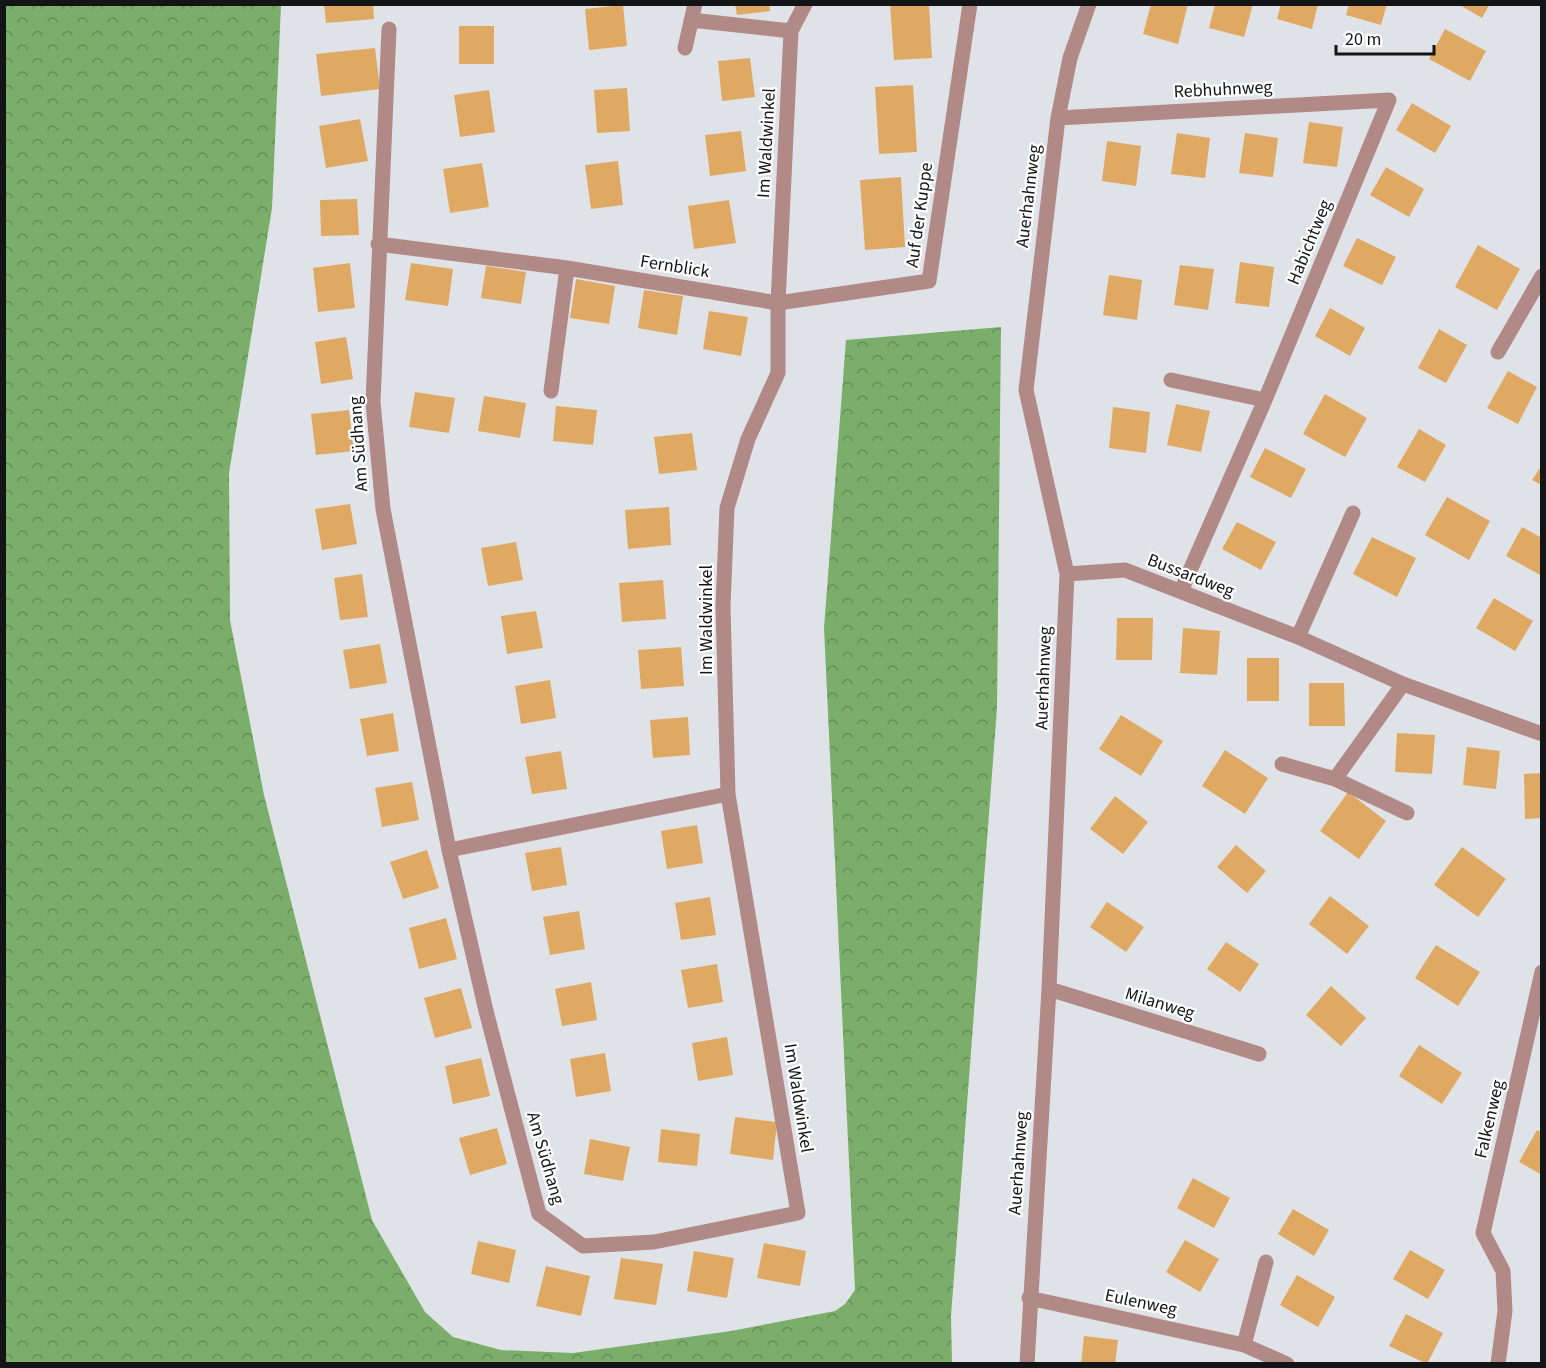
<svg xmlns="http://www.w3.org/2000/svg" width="1546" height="1368" font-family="'Source Sans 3',sans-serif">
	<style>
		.forest { fill: url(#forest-crowns) }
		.building { fill: #e0a963 }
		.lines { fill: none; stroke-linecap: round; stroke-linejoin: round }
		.street { stroke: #b18986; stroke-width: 15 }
		.labels { text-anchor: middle; stroke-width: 4.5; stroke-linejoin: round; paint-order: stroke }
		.street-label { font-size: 18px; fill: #131416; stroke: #fff }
	</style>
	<defs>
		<pattern id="forest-crowns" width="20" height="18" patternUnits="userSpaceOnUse" patternTransform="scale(1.5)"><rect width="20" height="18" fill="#7bae6b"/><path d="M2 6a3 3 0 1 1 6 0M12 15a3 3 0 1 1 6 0" fill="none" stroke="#648c57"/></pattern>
	</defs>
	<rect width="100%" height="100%" fill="#dfe3e8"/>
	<path class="forest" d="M5,4L281,5L272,208L229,473L230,620L264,795L372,1220L425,1312L453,1337L501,1350L573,1353L731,1331L835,1311L845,1304L855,1290L824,628L846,340L1001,327L997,708L951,1316L952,1363H5Z"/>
	<path class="building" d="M324,4H373L374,19L326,23Z
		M735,4H769L770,11L737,15Z
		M890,4H929L932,58L894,60Z
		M1151,4H1188L1178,44L1143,34Z
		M1215,4H1253L1244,37L1209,28Z
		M1281,4H1318L1312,29L1277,19Z
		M1349,4H1387L1381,25L1346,15Z
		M1458,4H1490L1482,18Z
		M623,5L627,46L589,50L585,9Z
		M459,26H494V64H459Z
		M1445,29L1486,51L1470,81L1429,59Z
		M375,48L380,89L321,96L316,54Z
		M750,58L755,97L722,101L718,61Z
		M913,85L917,152L879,154L875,87Z
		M627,88L630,131L597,133L594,90Z
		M489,90L495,132L460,137L454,95Z
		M1412,103L1451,126L1435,153L1396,130Z
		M360,119L368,161L326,168L319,126Z
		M1309,122L1343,127L1337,167L1303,163Z
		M741,131L746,171L710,176L705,135Z
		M1177,133L1210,138L1205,178L1171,174Z
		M1245,133L1278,138L1273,177L1239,173Z
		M1107,141L1141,146L1136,186L1102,181Z
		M618,161L623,205L591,209L585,165Z
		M482,163L489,207L450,213L443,169Z
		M1386,167L1424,189L1409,217L1370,195Z
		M901,177L905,247L865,250L860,180Z
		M357,199L359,235L321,236L320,200Z
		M729,200L736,243L694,249L688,206Z
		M1357,238L1396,257L1382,285L1343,266Z
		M1478,245L1520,269L1497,310L1455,287Z
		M1240,262L1274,267L1269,307L1235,303Z
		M350,263L355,308L318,312L313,268Z
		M411,263L453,269L448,306L405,300Z
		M1180,265L1214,269L1208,310L1174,305Z
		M486,266L526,272L521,304L481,298Z
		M1109,275L1142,280L1137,320L1103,315Z
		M576,279L615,286L609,324L570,318Z
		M644,290L683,296L677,335L638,328Z
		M1330,308L1365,328L1350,356L1315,336Z
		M709,311L748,317L741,356L703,349Z
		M1439,329L1467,345L1446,383L1418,368Z
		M346,337L353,379L321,384L315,342Z
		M1508,371L1537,387L1518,424L1487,408Z
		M415,392L455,398L449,433L409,427Z
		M1325,394L1367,418L1345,457L1303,434Z
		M484,396L526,403L520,438L478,431Z
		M1176,404L1210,411L1201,452L1167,445Z
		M556,406L597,410L593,445L553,441Z
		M1113,407L1150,412L1146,453L1109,448Z
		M349,410L354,451L316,455L311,414Z
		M1419,429L1446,445L1425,482L1397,467Z
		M692,433L697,470L659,474L654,437Z
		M1265,448L1306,469L1291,498L1250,477Z
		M1542,465V485L1532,480Z
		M1447,497L1490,521L1469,560L1425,535Z
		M350,504L357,544L322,550L315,509Z
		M669,507L671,545L628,549L625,510Z
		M1237,522L1276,542L1261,570L1222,549Z
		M1522,527L1542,538V576L1506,556Z
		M1372,537L1416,558L1397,597L1353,574Z
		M516,542L523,580L488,586L481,548Z
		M362,574L368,617L340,620L334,578Z
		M663,580L666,619L622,622L619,583Z
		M1494,598L1533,621L1515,651L1476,628Z
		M536,611L543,648L507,654L501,616Z
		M1117,618H1153L1152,660H1116Z
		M1183,628L1220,631L1217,675L1180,673Z
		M380,644L387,683L350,689L343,650Z
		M681,647L684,686L641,689L638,650Z
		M1247,658H1279V701H1247Z
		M550,680L556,718L521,724L515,686Z
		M1309,683H1344L1345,726H1309Z
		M393,713L399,751L367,756L360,719Z
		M1121,715L1163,741L1141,776L1099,749Z
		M688,717L690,755L653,758L650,720Z
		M1397,733L1435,735L1432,774L1395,772Z
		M1467,747L1500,751L1496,789L1463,785Z
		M1225,750L1268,778L1245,814L1202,786Z
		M561,751L567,789L532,794L525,757Z
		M1542,773V818L1525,819L1524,774Z
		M412,782L419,820L382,827L375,788Z
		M1348,792L1386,821L1359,859L1320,831Z
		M1115,796L1148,822L1123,854L1090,829Z
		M697,825L703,863L667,869L661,831Z
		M1236,845L1266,871L1247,893L1217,867Z
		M561,847L567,885L532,891L525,853Z
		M1462,847L1506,879L1478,917L1434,885Z
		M427,850L439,888L403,899L390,862Z
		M1330,896L1369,926L1347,954L1309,924Z
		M710,897L716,935L681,940L675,903Z
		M1107,902L1144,927L1126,952L1090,927Z
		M579,911L585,949L550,955L543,917Z
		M446,918L457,959L419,969L409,928Z
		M1226,942L1259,964L1240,992L1207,969Z
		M1436,945L1480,972L1458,1006L1415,978Z
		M717,964L723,1002L688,1008L681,970Z
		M591,982L597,1020L562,1026L555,989Z
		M1331,986L1366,1018L1341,1046L1306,1015Z
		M461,988L472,1028L435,1038L424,998Z
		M727,1037L733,1075L698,1081L692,1043Z
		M1419,1045L1462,1073L1442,1104L1399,1076Z
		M605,1053L611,1091L576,1097L570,1059Z
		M481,1058L490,1096L453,1104L445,1066Z
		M735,1117L777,1122L773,1160L730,1154Z
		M497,1128L507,1164L470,1175L459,1138Z
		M661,1129L700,1134L697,1166L658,1162Z
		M1537,1130L1542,1133V1175L1519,1162Z
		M590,1139L630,1147L623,1181L584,1174Z
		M1193,1178L1230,1198L1214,1228L1177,1208Z
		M1293,1209L1329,1230L1314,1256L1278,1234Z
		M1185,1240L1219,1259L1200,1292L1166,1272Z
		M478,1241L516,1250L509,1283L471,1274Z
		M764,1243L806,1251L800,1286L757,1278Z
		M1410,1250L1445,1270L1428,1299L1393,1279Z
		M694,1251L734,1258L727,1298L687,1291Z
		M621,1258L663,1264L656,1305L614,1299Z
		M546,1266L590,1276L581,1316L536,1306Z
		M1297,1275L1335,1297L1318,1327L1280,1305Z
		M1406,1314L1443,1333L1427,1364L1389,1346Z
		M1084,1336L1118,1340L1115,1364H1081Z"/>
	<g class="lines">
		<path class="street" d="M691,20L791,31
			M389,29L373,402L383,509L449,850L728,794
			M685,48L695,4
			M1058,118L1389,100L1265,400L1181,591
			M378,244L567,268
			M1498,352L1542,276
			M1171,380L1265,400
			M551,391L567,268L778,303L929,281L970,4
			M1067,574L1125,570L1298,637L1403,684L1542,734
			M1298,637L1353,513
			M1403,684L1335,779L1407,813
			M1282,764L1335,779
			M449,850L486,1011L539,1214L583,1246L654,1242L798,1213L728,794L723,606L727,508L748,439L778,373V303L791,31L805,4
			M1049,989L1259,1054
			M1029,1298L1244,1345L1287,1364
			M1244,1345L1266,1262
			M1027,1364L1049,989L1067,574L1026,390L1058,118L1070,58L1089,4
			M1498,1364L1505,1311L1503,1271L1483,1233L1542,972"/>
	</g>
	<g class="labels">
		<g class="street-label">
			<text transform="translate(1223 89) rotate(-3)" y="6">Rebhuhnweg</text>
			<text transform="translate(766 143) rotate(-87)" y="6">Im Waldwinkel</text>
			<text transform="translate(1028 196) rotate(-83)" y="6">Auerhahnweg</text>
			<text transform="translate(919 215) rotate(-82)" y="6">Auf der Kuppe</text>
			<text transform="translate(1309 242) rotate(-68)" y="6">Habichtweg</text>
			<text transform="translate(675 266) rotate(9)" y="6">Fernblick</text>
			<text transform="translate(358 444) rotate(-94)" y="6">Am Südhang</text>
			<text transform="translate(1191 575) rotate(21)" y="6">Bussardweg</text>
			<text transform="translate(706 620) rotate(-90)" y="6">Im Waldwinkel</text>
			<text transform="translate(1043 678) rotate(-88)" y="6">Auerhahnweg</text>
			<text transform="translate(1160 1003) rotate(17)" y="6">Milanweg</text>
			<text transform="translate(799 1098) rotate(81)" y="6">Im Waldwinkel</text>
			<text transform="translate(1489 1119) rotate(-77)" y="6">Falkenweg</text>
			<text transform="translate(546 1158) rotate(74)" y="6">Am Südhang</text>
			<text transform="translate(1018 1163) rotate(-86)" y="6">Auerhahnweg</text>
			<text transform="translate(1141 1302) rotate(12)" y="6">Eulenweg</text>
		</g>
	</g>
	<rect width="1546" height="1368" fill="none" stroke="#131416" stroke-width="12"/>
	<path d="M1336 45v9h98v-9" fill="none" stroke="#131416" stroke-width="3"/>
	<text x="1345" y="45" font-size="18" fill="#131416" stroke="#ffffff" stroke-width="4.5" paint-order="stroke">20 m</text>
</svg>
